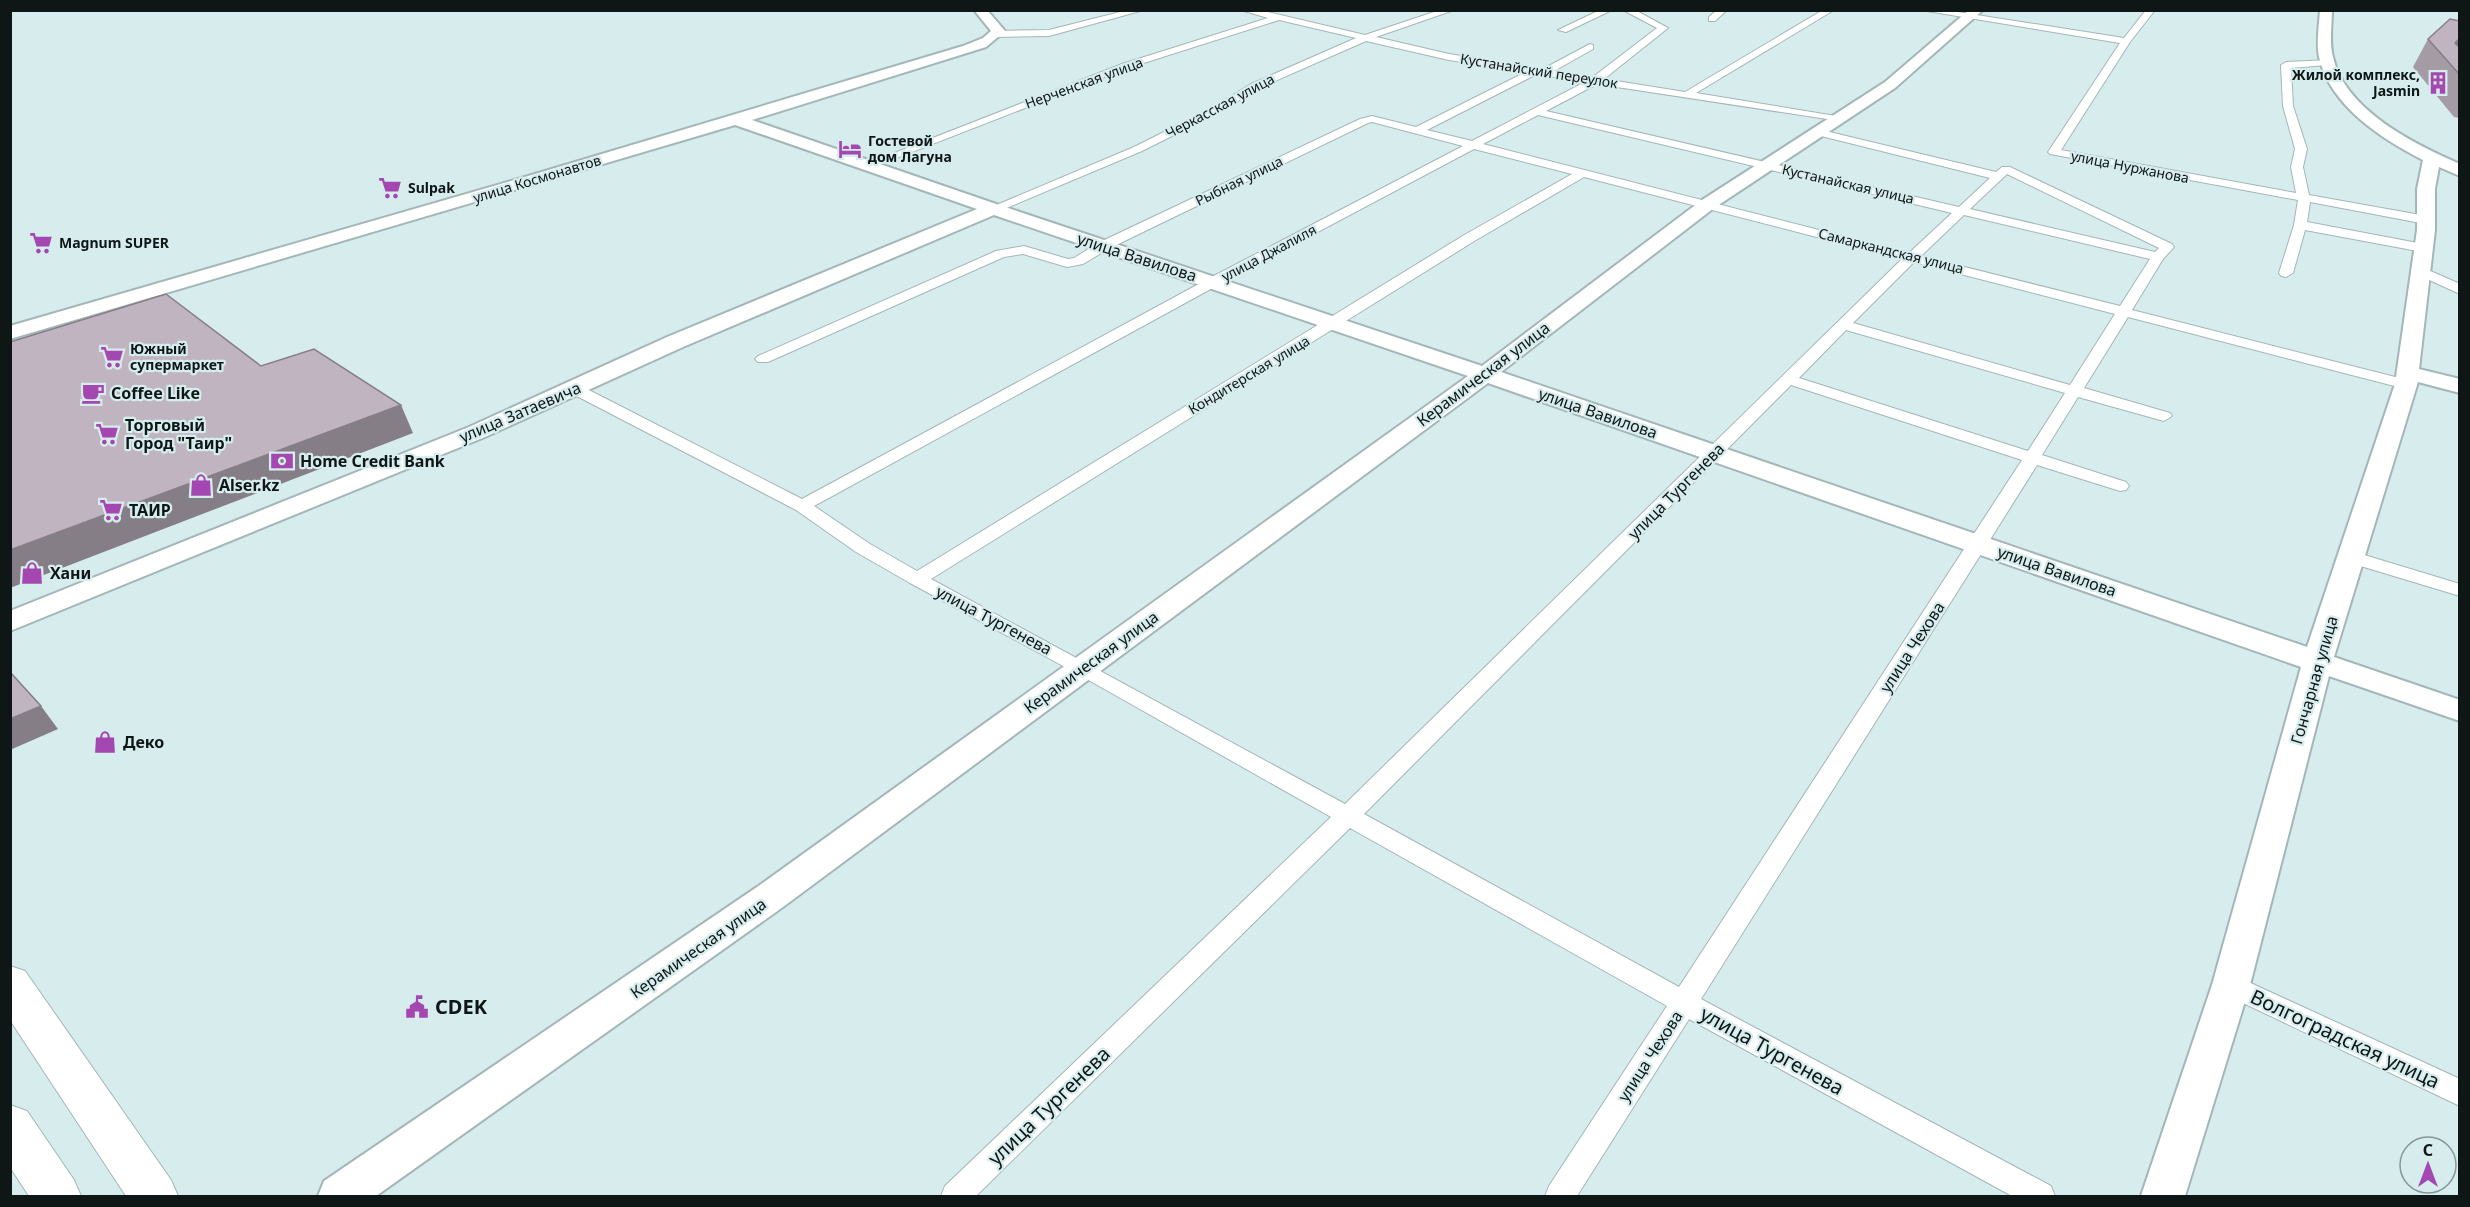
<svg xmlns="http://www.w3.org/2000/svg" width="2470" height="1207" font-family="'Noto Sans',sans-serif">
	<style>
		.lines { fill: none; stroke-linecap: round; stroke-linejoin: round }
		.street-casing { stroke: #a3b6b8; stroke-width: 2 }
		.secondary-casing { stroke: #a3b6b8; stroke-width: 4 }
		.primary-casing { stroke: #a3b6b8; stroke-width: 2 }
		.street { fill: #fff; fill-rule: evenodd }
		.secondary { fill: #fff; fill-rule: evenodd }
		.primary { fill: #fff; fill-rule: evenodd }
		.wall { fill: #a49ba5 }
		.shaded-wall { fill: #867e86 }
		.building { fill: #bfb4c0; stroke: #867e86; stroke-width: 1.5 }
		.labels { text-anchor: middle; stroke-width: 4.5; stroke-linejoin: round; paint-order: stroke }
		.far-street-label { font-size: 14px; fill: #0e1616; stroke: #d7eced }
		.far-poi-label { font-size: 14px; font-weight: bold; fill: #0e1616; stroke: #d7eced; text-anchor: start }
		.street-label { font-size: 16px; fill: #0e1616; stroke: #d7eced }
		.poi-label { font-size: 16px; font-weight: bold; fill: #0e1616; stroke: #d7eced; text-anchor: start }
		.near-poi-label { font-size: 20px; font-weight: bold; fill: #0e1616; stroke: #d7eced; text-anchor: start }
		.near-street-label { font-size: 20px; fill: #0e1616; stroke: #d7eced }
	</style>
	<rect width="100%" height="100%" fill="#d7eced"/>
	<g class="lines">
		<g class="street-casing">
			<path id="street" d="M1128,10H1144L1049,36L996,37L991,34L996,31L1049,30Z
				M1241,10H1259L1365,35L1440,10H1454L1376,37L1449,54L1543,69L1590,44L1593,45V49L1554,71L1593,77L1657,28L1623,10H1635L1668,28L1604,79L1685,92L1823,10H1834L1696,93L1836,116L1840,117V121L1597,84L1546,111L1959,207L1990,178L1813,134L1812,132L1817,129L1996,172L2002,167H2010L2172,244L2174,247L2163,259L2132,310L2411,381L2414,384L2406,389L2128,317L2084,388L2170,413L2172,416L2164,421L2078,397L2042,455L2126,482L2129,486L2126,490L2120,491L2037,465L1701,999L2051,1186L2055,1196H2012L1689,1019L1577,1196H1545L1549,1186L1667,1006L1350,828L976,1196H941L945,1186L1331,817L1076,673L910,583L856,552L796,510L569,392L567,389L575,384L581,386L802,499L1208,279L1463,146L1372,122L1368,123L1108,249L1083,264L1067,267L1023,254L1004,257L768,362H758L755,359L758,356L996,251L1024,246L1068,259L1074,258L1098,243L1360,119L1372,116L1416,127L1526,72L1449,60L1366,41L1259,88L1218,113L1142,151L997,212H989L987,209L1134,147L1210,109L1251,84L1356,38L1279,20L1128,68L871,168H863L861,166L1122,64L1268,18ZM1537,74L1585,82L1472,141L1427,130ZM1538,115L1952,213L1909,253L1483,144ZM1474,149L1572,174L1466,234L917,571L870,544L814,506L1218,285ZM2007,174L2159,248L2155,252L1970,209ZM1584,177L1902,259L1345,804L931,579L1476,240ZM1964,215L2150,259L2120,306L1921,256ZM1914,262L2115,314L2070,385L1853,323ZM1846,330L2065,393L2028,451L1799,378ZM1791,385L2022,460L1679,987L1364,814Z
				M1600,10H1612L1566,32L1558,30Z
				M1717,10H1727L1715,21H1709V17Z
				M1921,10H1945L2124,38L2146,10H2155L2130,42L2061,150L2296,193L2291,167L2295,149L2283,106L2281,65L2286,62L2330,60V64L2327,65L2291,68L2293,106L2307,149L2303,167L2309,195L2426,216L2432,220L2426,224L2310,202L2307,222L2423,244L2430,248L2423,252L2305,230L2293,273L2286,277L2281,276L2279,273L2294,225L2298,200L2050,154L2048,152L2120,43Z
				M2419,266L2460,284V294L2414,273L2412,270Z
				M2351,551L2460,584V596L2344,561L2342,557L2344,553Z
				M2231,974L2460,1079V1106L2222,993L2218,985L2222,977Z"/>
		</g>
		<g class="secondary-casing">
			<path id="secondary" d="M974,10H987L1005,31L986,47L752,120L999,205L1482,366L1702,200L1885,82L1969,10H1983L1895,88L1714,208L1501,372L2307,647L2395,384L2417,230V189L2423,160C2382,139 2330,106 2319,57C2316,42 2319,26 2320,10H2332C2332,26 2329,42 2333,57C2345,110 2414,144 2460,164V176L2439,167L2435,189V230L2419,369L2460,379V393L2418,382L2334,657L2460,700V721L2329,676L2250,985L2185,1196H2141L2212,985L2301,667L1488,383L783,907L376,1196H318L324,1181L757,887L1468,376L994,215L683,347L485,437L10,631V611L469,427L667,337L977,209L735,125L10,339V326L535,174L963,46L983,38L991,31Z"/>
		</g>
		<g class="primary-casing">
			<path id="primary" d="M10,966L25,971L171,1180L178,1196H126L10,1020Z
				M10,1105L27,1111L74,1180L81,1196H29L10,1167Z"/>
		</g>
		<use href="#street" class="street"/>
		<use href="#secondary" class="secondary"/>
		<use href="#primary" class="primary"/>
	</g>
	<path class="wall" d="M2460,21V118L2454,117L2413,67L2428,39Z"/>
	<path class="shaded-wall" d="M2460,38V53L2455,43Z
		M401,405L413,433L10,588V550Z
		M41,706L58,729L10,750V719Z"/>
	<path class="building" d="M2450,19L2460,21V38L2455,43L2460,48V75L2428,39Z
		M166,294L261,366L314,349L401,405L10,550V342Z
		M10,672L41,706L10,719Z"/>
	<defs>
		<g id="building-bare" transform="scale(1.8)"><path d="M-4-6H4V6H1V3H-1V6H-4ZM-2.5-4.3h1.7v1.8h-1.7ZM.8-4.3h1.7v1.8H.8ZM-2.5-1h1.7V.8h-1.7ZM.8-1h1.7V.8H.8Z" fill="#a447b1" stroke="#d7eced" stroke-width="2.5" paint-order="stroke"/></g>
		<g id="hotel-bare" transform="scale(1.8)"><path d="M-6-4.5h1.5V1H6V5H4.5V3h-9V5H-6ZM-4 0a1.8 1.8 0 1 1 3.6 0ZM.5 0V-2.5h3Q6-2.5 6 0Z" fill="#a447b1" stroke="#d7eced" stroke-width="2.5" paint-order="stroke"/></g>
		<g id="supermarket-bare" transform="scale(1.8)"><path d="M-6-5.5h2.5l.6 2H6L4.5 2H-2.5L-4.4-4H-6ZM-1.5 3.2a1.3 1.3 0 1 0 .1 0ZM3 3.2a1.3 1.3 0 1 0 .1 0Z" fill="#a447b1" stroke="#d7eced" stroke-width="2.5" paint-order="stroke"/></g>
		<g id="cafe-bare" transform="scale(1.8)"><path d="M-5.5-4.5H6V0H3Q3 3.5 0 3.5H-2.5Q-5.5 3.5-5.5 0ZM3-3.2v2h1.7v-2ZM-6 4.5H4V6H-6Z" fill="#a447b1" stroke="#d7eced" stroke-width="2.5" paint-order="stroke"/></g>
		<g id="bank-bare" transform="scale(1.8)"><path d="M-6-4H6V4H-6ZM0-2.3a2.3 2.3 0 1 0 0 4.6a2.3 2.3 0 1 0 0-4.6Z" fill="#a447b1" stroke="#d7eced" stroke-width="2.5" paint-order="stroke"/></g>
		<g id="shop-bare" transform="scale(1.8)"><path d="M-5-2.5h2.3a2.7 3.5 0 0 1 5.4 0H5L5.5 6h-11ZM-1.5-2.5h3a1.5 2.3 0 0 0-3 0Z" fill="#a447b1" stroke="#d7eced" stroke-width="2.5" paint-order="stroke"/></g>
		<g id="civic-bare" transform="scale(1.8)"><path d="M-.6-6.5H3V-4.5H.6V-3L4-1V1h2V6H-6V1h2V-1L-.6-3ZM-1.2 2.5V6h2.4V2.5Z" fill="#a447b1" stroke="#d7eced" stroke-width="2.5" paint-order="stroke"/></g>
	</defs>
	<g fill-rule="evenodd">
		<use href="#building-bare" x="2438" y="83"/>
		<use href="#hotel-bare" x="850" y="149"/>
		<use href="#supermarket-bare" x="390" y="188"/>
		<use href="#supermarket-bare" x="41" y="243"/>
		<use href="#supermarket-bare" x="112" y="357"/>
		<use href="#cafe-bare" x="93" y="393"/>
		<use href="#supermarket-bare" x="107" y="434"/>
		<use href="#bank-bare" x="282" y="461"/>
		<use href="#shop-bare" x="201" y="485"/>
		<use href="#supermarket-bare" x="111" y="510"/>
		<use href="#shop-bare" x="32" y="573"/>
		<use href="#shop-bare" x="105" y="742"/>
		<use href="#civic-bare" x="417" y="1007"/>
	</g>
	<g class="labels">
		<g class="far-street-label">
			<text transform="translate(1539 71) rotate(9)" y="5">Кустанайский переулок</text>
			<text transform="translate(1084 83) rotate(-20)" y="5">Нерченская улица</text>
			<text transform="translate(1220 106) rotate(-28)" y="5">Черкасская улица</text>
			<text transform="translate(2130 167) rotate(11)" y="5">улица Нуржанова</text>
			<text transform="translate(537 179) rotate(-17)" y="5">улица Космонавтов</text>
			<text transform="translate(1239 181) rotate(-26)" y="5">Рыбная улица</text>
			<text transform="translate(1848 184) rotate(13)" y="5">Кустанайская улица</text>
			<text transform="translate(1891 251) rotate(14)" y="5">Самаркандская улица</text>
			<text transform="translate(1269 253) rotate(-28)" y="5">улица Джалиля</text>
			<text transform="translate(1249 375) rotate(-31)" y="5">Кондитерская улица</text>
		</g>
		<g class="far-poi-label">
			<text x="2420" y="80" text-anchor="end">Жилой комплекс,<tspan x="2420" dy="16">Jasmin</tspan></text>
			<text x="868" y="146">Гостевой<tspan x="868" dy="16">дом Лагуна</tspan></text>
			<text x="408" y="193">Sulpak</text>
			<text x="59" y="248">Magnum SUPER</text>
			<text x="130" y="354">Южный<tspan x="130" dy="16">супермаркет</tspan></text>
		</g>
		<g class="street-label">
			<text transform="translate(1137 257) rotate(18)" y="6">улица Вавилова</text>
			<text transform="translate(1483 374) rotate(-37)" y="6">Керамическая улица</text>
			<text transform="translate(520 412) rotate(-23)" y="6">улица Затаевича</text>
			<text transform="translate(1598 413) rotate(19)" y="6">улица Вавилова</text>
			<text transform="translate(1676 491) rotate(-45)" y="6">улица Тургенева</text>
			<text transform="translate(2057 571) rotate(19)" y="6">улица Вавилова</text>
			<text transform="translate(994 620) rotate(28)" y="6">улица Тургенева</text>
			<text transform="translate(1912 647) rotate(-57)" y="6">улица Чехова</text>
			<text transform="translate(1091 662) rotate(-36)" y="6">Керамическая улица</text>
			<text transform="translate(2314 680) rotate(-74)" y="6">Гончарная улица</text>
			<text transform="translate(698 948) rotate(-35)" y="6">Керамическая улица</text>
			<text transform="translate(1650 1056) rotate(-57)" y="6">улица Чехова</text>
		</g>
		<g class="poi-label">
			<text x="111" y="399">Coffee Like</text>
			<text x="125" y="431">Торговый<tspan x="125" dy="18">Город "Таир"</tspan></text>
			<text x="300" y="467">Home Credit Bank</text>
			<text x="219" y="491">Alser.kz</text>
			<text x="129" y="516">ТАИР</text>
			<text x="50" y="579">Хани</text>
			<text x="123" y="748">Деко</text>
		</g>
		<g class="near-poi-label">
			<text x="435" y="1014">CDEK</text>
		</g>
		<g class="near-street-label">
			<text transform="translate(2345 1039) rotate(25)" y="7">Волгоградская улица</text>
			<text transform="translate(1772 1051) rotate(29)" y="7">улица Тургенева</text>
			<text transform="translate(1049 1106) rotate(-44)" y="7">улица Тургенева</text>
		</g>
	</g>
	<rect width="2470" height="1207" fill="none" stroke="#0e1616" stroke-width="24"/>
	<g transform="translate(2428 1165)"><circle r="28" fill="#d7eced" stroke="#879697" stroke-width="1.5"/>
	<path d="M0-4.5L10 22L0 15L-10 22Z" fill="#a447b1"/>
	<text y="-9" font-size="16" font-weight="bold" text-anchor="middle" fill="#0e1616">С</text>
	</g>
</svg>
